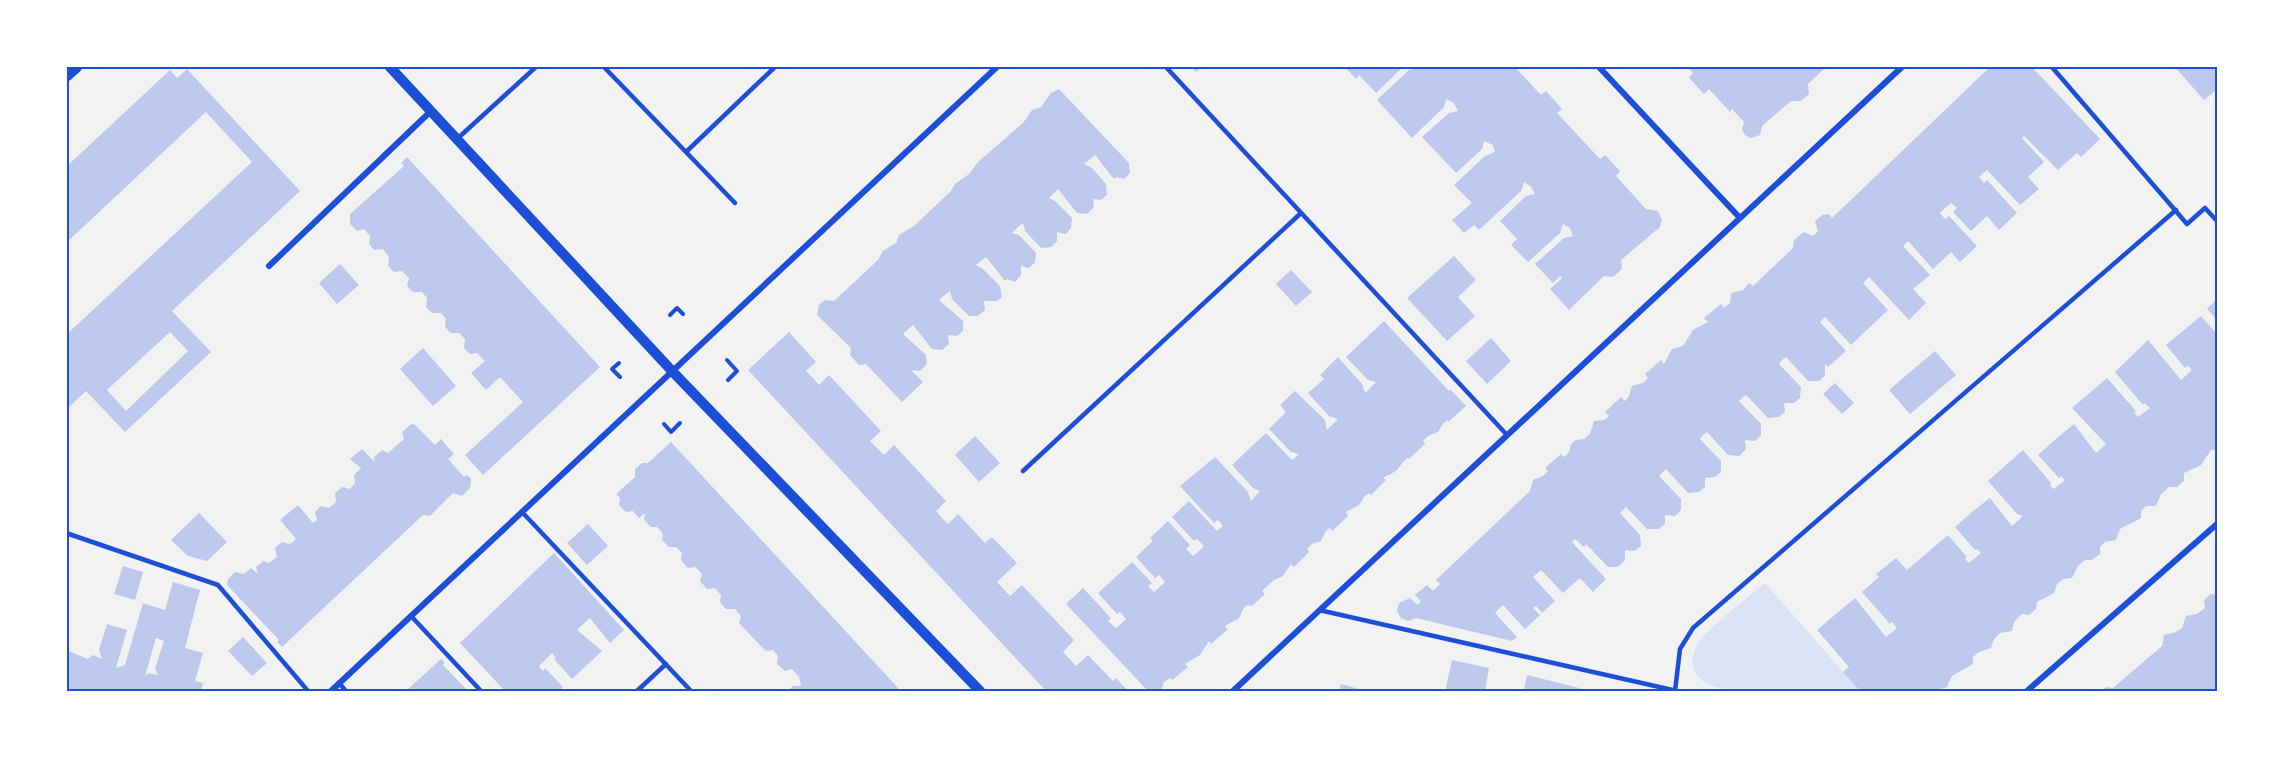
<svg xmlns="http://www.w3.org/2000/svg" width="2283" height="757" font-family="Cabin,sans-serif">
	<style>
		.green { fill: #dbe4f7 }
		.building { fill: #bdc9ec; fill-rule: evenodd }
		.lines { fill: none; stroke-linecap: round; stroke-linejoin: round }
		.path { stroke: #1d4ed8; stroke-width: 4 }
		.service { stroke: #1d4ed8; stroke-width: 4.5 }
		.minor { stroke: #1d4ed8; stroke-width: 6 }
		.tertiary { stroke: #1d4ed8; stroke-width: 10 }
		.primary { stroke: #1d4ed8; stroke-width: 15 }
		.neatline { fill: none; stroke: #1d4ed8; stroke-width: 2 }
	</style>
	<rect width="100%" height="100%" fill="#f2f2f2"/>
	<path class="green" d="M1765,583L1860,691C1835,691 1810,691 1786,691C1758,691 1672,699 1697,645C1705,630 1750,596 1765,583Z"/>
	<path class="building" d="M1191,66H1203L1196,72Z
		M1344,66H1404L1376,93L1359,75L1356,79Z
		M1416,66H1514L1541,95L1546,91L1562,109L1557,113L1600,159L1605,155L1620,171L1616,176L1646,209L1658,211L1662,220L1660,227L1621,260L1622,269L1613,277L1604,276L1569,310L1550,289L1562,278L1560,276L1553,283L1535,264L1564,238L1573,236L1570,228L1563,224L1560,233L1528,262L1511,245L1517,239L1500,221L1526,196L1535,194L1531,187L1524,182L1521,191L1479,230L1474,225L1464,233L1452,220L1472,203L1454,185L1485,156L1495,152L1493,145L1484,141L1482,149L1456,173L1422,137L1449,113L1458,111L1454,103L1446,99L1444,107L1412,138L1377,100L1409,70L1417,68Z
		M1687,66H1827L1808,84L1809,94L1801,101H1791L1762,126L1760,135L1751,138L1745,135L1742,129L1744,122L1732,109L1730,112L1709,89L1704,94L1690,79L1689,77L1693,73Z
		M1991,66H2031L2100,139L2081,157L2077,153L2058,170L2024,136L2022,138L2044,162L2028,177L2039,189L2020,205L1987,170L1979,177L1984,183L1987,180L2017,213L1999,230L1987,216L1971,231L1953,212L1957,208L1951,203L1945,208L1940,213L1945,219L1949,216L1977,246L1960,262L1951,252L1933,269L1908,241L1903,246L1930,275L1913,289L1926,303L1909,320L1869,277L1863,283L1888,310L1851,345L1825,317L1820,322L1846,351L1828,367L1825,364V375L1819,381H1808L1786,357L1782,360L1779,364L1801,387L1800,398L1794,403H1784L1785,412L1779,417L1768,418L1746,395L1743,397L1739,401L1761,424V435L1755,441L1745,440L1746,449L1739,456L1728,455L1707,432L1703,435L1700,439L1721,461V472L1715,477L1705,478V487L1699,492L1688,493L1666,469L1659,476L1681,499V510L1675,516L1665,515V524L1659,529H1647L1626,507L1620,513L1640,535L1641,546L1635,551L1625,550V560L1618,567H1608L1586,544L1584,547L1575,539L1572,542L1606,579L1593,592L1580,578L1563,593L1541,570L1533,577L1555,601L1542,613L1536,606L1533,608L1540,615L1525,629L1503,605L1495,613L1517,637L1512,641L1416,618L1408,621L1401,618L1397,611L1399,603L1410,598L1418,605L1421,601L1415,595L1427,585L1433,591L1440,584L1436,580L1530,491L1533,480L1543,476L1548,471L1545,468L1561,454L1564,457L1569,452L1571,444L1576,440L1584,439L1590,434L1594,421L1604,420L1609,416L1605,412L1621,397L1625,401L1629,396L1632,386L1643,383L1648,378L1645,374L1661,360L1664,364L1672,349L1683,346L1693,330L1708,322L1704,318L1721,304L1724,308L1730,303L1731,293L1743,290L1749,283L1753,286L1793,248L1794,240L1804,232L1813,236L1818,231L1815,221L1822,215L1829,214L1832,218Z
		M2174,66H2217V89L2204,100Z
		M187,69L300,191L172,311L211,352L125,432L86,391L66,410V335L252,162L206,112L66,243V167L170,70L177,78ZM170,332L188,351L126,411L107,390Z
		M1059,89L1129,163L1130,173L1124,179L1116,177L1114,179L1095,155L1084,164L1092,168L1106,184L1107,195L1101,200L1093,199L1094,207L1087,214L1077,213L1058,189L1049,198L1055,201L1072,218L1071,228L1066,234L1057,232V241L1051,247L1041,248L1025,231L1023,223L1018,227L1012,233L1019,235L1036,253L1035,262L1029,268L1021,266V275L1015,282L1007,279L1005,281L986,257L976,265L983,269L1000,286L1002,297L997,301H984L985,310L978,316H969L952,299L950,291L945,295L939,300L963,321V331L957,336L948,335L949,344L942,350L932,349L913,325L903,334L926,355L927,364L920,371L911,370L923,382L902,402L866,364L859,365L850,355L851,348L817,315L819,305L825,300L834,301L878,260L883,251L896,243L899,235L914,226L951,191L955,184L969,174L978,162L1023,123L1032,110L1041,107L1051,93Z
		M407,157L600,367L483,475L465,455L523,402L500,377L486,390L471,373L485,361L477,353L470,354L464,348L465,339L459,333H451L445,327L446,319L441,313H432L426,307L427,298L422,292H413L407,286L409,278L402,271L394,272L388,266L389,257L383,249L374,250L369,244L370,236L364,229L357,231L350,224V214L404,166L401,163Z
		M1454,256L1476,280L1458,297L1475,316L1447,341L1407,298Z
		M340,264L359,285L337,304L319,283Z
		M1291,270L1312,292L1296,306L1276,284Z
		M2217,299V320L2207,309Z
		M2201,316L2217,334V450H2211L2201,465L2184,473V481L2177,487H2169L2161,494L2156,506H2146L2141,511V518L2120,529L2116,540L2105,542L2100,547V554L2092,560H2085L2078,566L2072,578L2063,579L2057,584L2054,593L2037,602L2036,609L2029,615L2022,614L2014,622L2012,631L2000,633L1994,639L1991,648L1979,652L1973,657V664L1952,676L1947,687L1934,691H1860L1843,672L1849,667L1817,630L1855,598L1886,637L1897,628L1892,622L1890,624L1862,592L1879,577L1876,574L1896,558L1907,570L1948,535L1967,557L1965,559L1969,563L1981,553L1977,549L1975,550L1955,527L1972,512L1990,498L2012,526L2023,516L2017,514L1988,481L2023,450L2051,483L2050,486L2054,489L2065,480L2061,476L2059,478L2038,455L2057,438L2074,424L2096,453L2106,444L2072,408L2107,378L2136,411L2134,412L2138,417L2150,408L2145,403L2143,405L2115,372L2148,340L2181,380L2192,370L2188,366L2185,368L2166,345Z
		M1384,321L1449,391L1450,389L1466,406L1448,422L1447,420L1443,424L1438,432L1428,436L1423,441L1425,444L1409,459L1407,458L1404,461L1396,471L1383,478L1386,480L1371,495L1369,493L1364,497L1359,505L1346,512L1348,516L1332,531L1330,528L1326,531L1321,541L1312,544L1307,549L1309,552L1294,567L1291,564L1283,576L1274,580L1262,591L1265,594L1252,606L1247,605L1243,609L1239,618L1225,626L1227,630L1211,644L1209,641L1200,655L1185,664L1188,667L1172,680L1170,678L1164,682L1161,691H1148L1066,604L1083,588L1111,618L1108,621L1116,628L1122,623L1126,619L1120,612L1117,614L1098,593L1132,562L1152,583L1148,586L1154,592L1165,582L1159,575L1155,578L1136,557L1153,541L1150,538L1168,521L1190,545L1186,549L1193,556L1200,550L1204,546L1197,539L1194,541L1172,517L1189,501L1217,531L1223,526L1218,520L1214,523L1180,486L1215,457L1248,492L1251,501L1260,491L1253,488L1232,465L1266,433L1292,460L1299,454L1291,452L1269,429L1286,412L1280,405L1295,391L1325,420L1327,430L1338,419L1329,416L1308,393L1324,379L1320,375L1338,357L1362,384L1365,393L1376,382L1368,380L1346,357Z
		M789,332L816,362L806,371L813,378L819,385L829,375L881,431L870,441L884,455L894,445L946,501L936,511L942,518L948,524L958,514L985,543L992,537L1017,563L997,582L1010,596L1022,585L1074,640L1063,652L1076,666L1088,655L1113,681L1116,678L1128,691H1046L748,370Z
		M1491,338L1511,361L1487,384L1466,361Z
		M423,348L456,386L433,406L400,369Z
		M1935,351L1956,375L1910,414L1889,390Z
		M1835,383L1854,403L1842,414L1823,394Z
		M414,424L435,445L441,439L454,454L448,459L464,477L467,475L471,479L470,488L462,496L453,493L430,516L423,515L282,647L277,642L279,640L227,585L228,579L235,572L244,574L251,568L258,574L256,567L263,561L269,563L277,557L275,548L282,542L290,544L296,539L280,520L298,505L313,523L317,520L315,512L321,506L329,508L336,502L335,493L342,487L350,489L355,483L354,475L361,468L350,459L362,449L375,462L374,457L382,450L388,453L404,439L402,432L410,425Z
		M975,436L1000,463L979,482L955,455Z
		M671,442L899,689L896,691H788L793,686H801L799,677L792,669L785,671L777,664L778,656L773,650L766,651L758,643L739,623L741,616L735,609H726L720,602L721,595L715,588L707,589L700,581L702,574L695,567L688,568L681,560L682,553L676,547H669L662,540L663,534L657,527H651L644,520L645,513L639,518L633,511L626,512L619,505L620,498L616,494L635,477V469L642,463H648Z
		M199,513L227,542L207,561L188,556L171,540Z
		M588,524L608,546L587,565L567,543Z
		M554,553L624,630L610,643L590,618L577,630L602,651L572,679L554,659L556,658L552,653L539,666L543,671L545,668L563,687L559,691H505L460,643Z
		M123,566L143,572L135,600L114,594Z
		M173,582L200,590L185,648L203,653L195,681L203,683L201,691H66V650L88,659L93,655L102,659L99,650L107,624L127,630L116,668L125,665L143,603L165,610ZM156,638L164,641L155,669L158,675L148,673L145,676Z
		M2211,594L2217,595V691H2100L2106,687L2113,688L2142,663L2162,646L2164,635L2176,632L2182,628L2186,616L2197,614L2205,608L2204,600Z
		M243,637L267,663L252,676L228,651Z
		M441,659L445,663L443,665L468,691H406Z
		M1452,660L1489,668L1485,691H1445Z
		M1527,675L1587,690V691H1524Z
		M1341,684L1359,689V691H1339Z"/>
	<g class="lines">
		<path class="path" d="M670,315L677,308L683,314
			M727,360L737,371L728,380
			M619,363L612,369L620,377
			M664,424L671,432L680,423"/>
		<path class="service" d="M603,66L686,152L776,66
			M1165,66L1507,435
			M2051,66L2187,224L2205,208L2217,221
			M457,139L537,66
			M686,152L735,203
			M1023,471L1301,213
			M522,512L691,691
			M66,533L218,585L308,691
			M1319,610L1677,691
			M411,616L481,691
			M339,683L346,691
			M637,691L666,664
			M1675,691L1680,649L1693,628L2176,210"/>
		<path class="minor" d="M1598,66L1740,218
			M269,266L431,111
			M331,691L998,66
			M1233,691L1903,66
			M2027,691L2217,524"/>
		<path class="tertiary" d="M389,66L672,371L980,691"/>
		<path class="primary" d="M66,74L75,66"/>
	</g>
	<rect width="2283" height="757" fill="none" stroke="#ffffff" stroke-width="135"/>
	<rect x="68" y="68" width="2148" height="622" class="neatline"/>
</svg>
